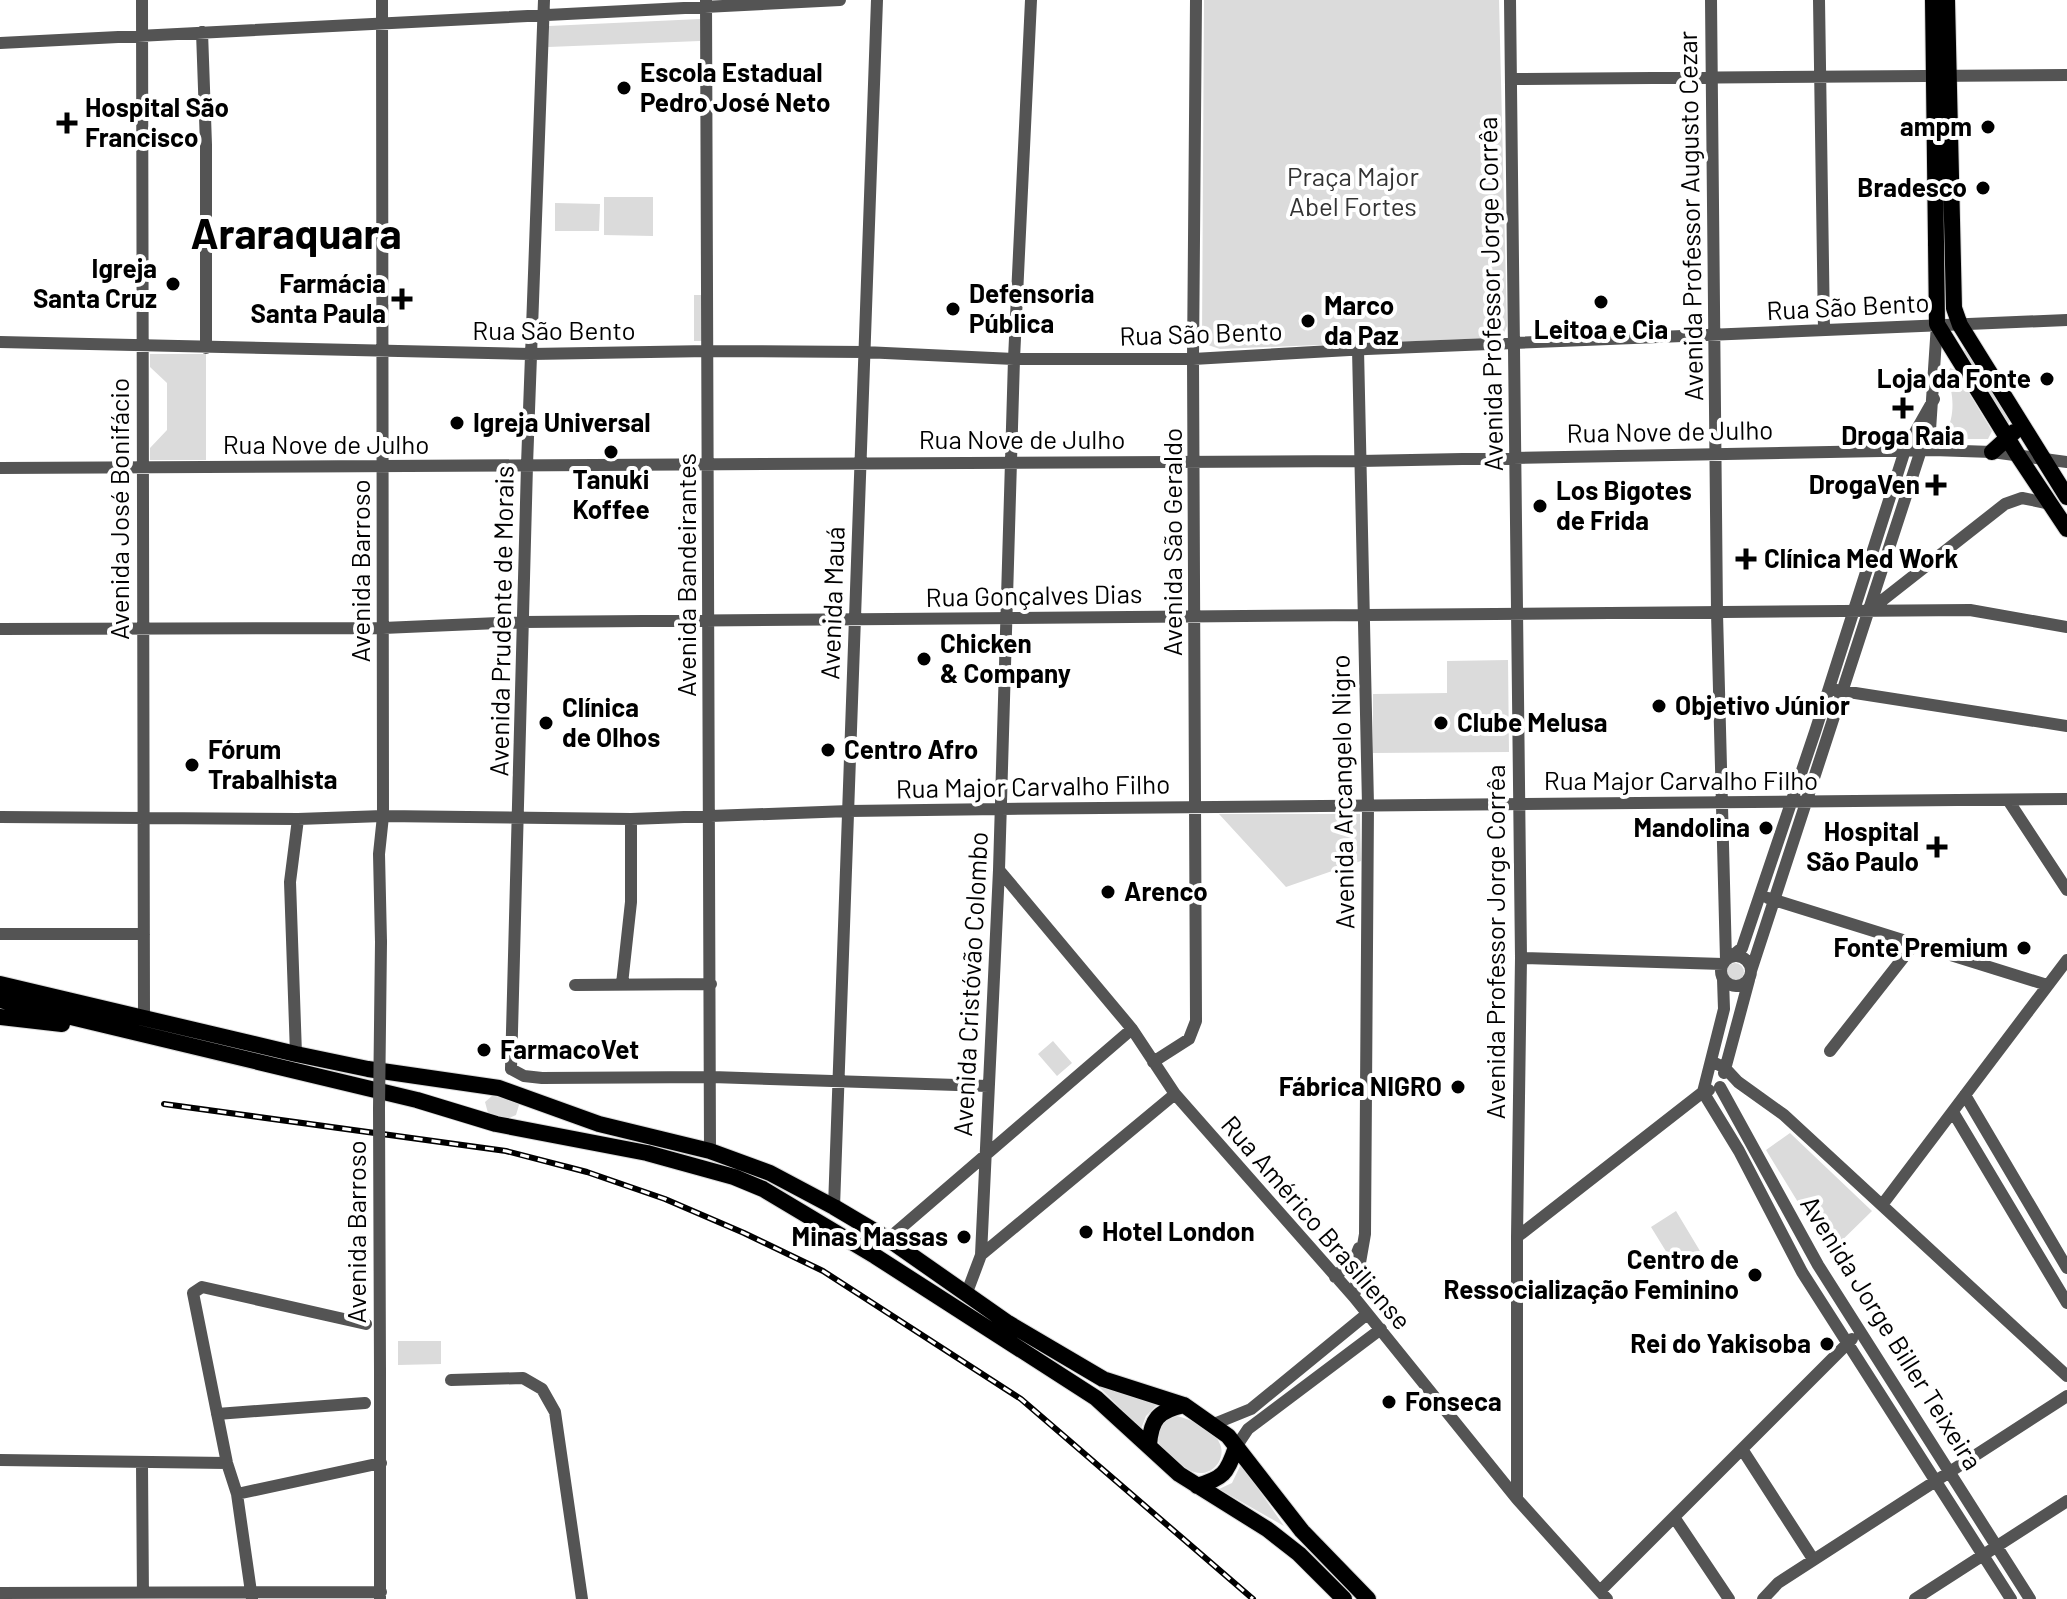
<svg xmlns="http://www.w3.org/2000/svg" width="2067" height="1599" font-family="Barlow,sans-serif">
	<style>
		.green { fill: #dbdbdb }
		.lines { fill: none; stroke-linecap: round; stroke-linejoin: round }
		.major-casing { stroke: #dbdbdb; stroke-width: 18 }
		.minor { stroke: #545454; stroke-width: 12 }
		.major { stroke: #000; stroke-width: 16 }
		.rail-casing { stroke: #000; stroke-width: 6 }
		.rail { stroke: #fff; stroke-width: 3; stroke-dasharray: 9; stroke-linecap: butt }
		.minor-bridge { stroke: #545454; stroke-width: 12 }
		.poi-dot { fill: #000; stroke: #fff; stroke-width: 3 }
		.labels { text-anchor: middle; stroke-width: 8; stroke-linejoin: round; paint-order: stroke }
		.poi-label { font-size: 26px; font-weight: bold; fill: #000; stroke: #fff; text-anchor: start }
		.park-label { font-size: 26px; fill: #323232; stroke: #fff }
		.street-label { font-size: 26px; fill: #000; stroke: #fff }
		.town-label { font-size: 42px; font-weight: bold; fill: #000; stroke: #fff }
	</style>
	<rect width="100%" height="100%" fill="#fff"/>
	<path class="green" d="M1204,0H1499L1507,326L1503,335L1489,338L1220,349L1205,344L1202,340Z
		M700,19V41L548,47L549,26Z
		M604,197H653V236L604,235Z
		M555,203L600,204L599,231H555Z
		M694,295H702L703,341H694Z
		M1967,349L2011,418L2006,429L1959,354Z
		M150,354H206V460H150V448L167,430V383L150,367Z
		M1950,368L1955,370L1992,431L1988,439H1953L1947,436L1946,430C1955,419 1954,391 1947,379Z
		M1508,660L1509,752L1373,753V694L1447,693V661Z
		M1219,814H1360L1361,861L1286,887Z
		M1726 972a9 9 0 1 1 18 0a9 9 0 1 1-18 0Z
		M1053,1041L1072,1063L1057,1076L1038,1054Z
		M493,1095L515,1100L519,1105L516,1115L507,1119L488,1113L485,1102Z
		M1790,1133L1872,1211L1829,1253L1766,1150Z
		M1676,1211L1700,1251L1675,1266L1651,1227Z
		M398,1341H441V1364L398,1365Z
		M1093,1381L1157,1405L1146,1416L1141,1429Z
		M1177,1416C1190,1419 1213,1429 1219,1442C1228,1458 1212,1478 1194,1472C1187,1470 1179,1463 1173,1459C1157,1448 1155,1440 1161,1422Z
		M1241,1464L1284,1526L1219,1489L1232,1483Z"/>
	<g class="lines">
		<g class="major-casing">
			<path id="major" d="M1933,0L1937,324L2019,457L2067,529
				M1947,0L1954,308L1960,325L2067,497
				M1992,452L2014,432
				M0,984L296,1054L368,1069L499,1088L599,1124L710,1151L770,1173L834,1207L888,1239L1008,1323L1103,1379L1184,1405L1228,1436L1302,1531L1368,1599
				M0,1000L417,1100L496,1124L647,1153L734,1177L763,1189L875,1256L1096,1398L1179,1474L1267,1529L1299,1554L1344,1599
				M0,1017L62,1024
				M1149,1445C1151,1419 1158,1411 1184,1405
				M1197,1486C1223,1478 1227,1474 1236,1447"/>
		</g>
		<path class="minor" d="M142,0L144,1017
			M706,0L710,1151
			M1510,0L1521,958L1517,1237V1499
			M1711,0L1717,613L1726,960
			M1819,0L1824,330
			M202,32L206,145V348
			M0,43L840,0
			M1511,79L2067,75
			M0,342L531,354L709,351L864,352L1014,359H1193L1367,349L2067,320
			M1933,450L1930,430L1937,324
			M0,468L1360,461L1933,450L1992,452L2067,462
			M1870,610L2005,504L2022,498L2051,504
			M0,629L383,628L523,622L1970,610L2067,627
			M1836,690L2067,726
			M2008,800L2067,890
			M0,817L298,819L383,816L631,819L849,811L1001,809L2067,799
			M999,870L1132,1029L1175,1094L1354,1297L1517,1499L1607,1599
			M1768,898L2047,985
			M0,934H144
			M381,942L379,854L383,816L382,0
			M1721 971a15 15 0 1 1 30 0a15 15 0 1 1-30 0Z
			M1731,957L1742,948L1815,732L1905,450L1934,399
			M1521,958L1723,964
			M1751,971L1921,450
			M622,984L631,902V819
			M575,985L711,984
			M1830,1051L1914,944
			M296,1054L290,882L298,819
			M1153,1062L1189,1039L1196,1021L1193,359L1196,0
			M1713,1062L1725,1068L1738,1082L1784,1115L2067,1376
			M511,1069L527,465L544,0
			M511,1069L524,1076L542,1078L712,1077L988,1086
			M1724,1073L1749,980
			M1720,1087L1818,1265L2030,1599
			M1703,1092L1739,1151L1802,1272L2011,1599
			M1703,1092L1724,1009L1723,979
			M1965,1095L2067,1268
			M1953,1112L2067,1303
			M1882,1205L2067,960
			M834,1207L877,0
			M1517,1237L1703,1092L1709,1090
			M888,1239L1132,1029
			M981,1255L1175,1094
			M1335,1277L1355,1258L1359,1248
			M966,1295L981,1255L999,870L1014,359L1031,0
			M1354,1297L1365,1234L1368,805L1358,349
			M380,1370V1599
			M451,1380L523,1378L542,1389L555,1412L582,1599
			M217,1414L365,1403
			M1214,1424L1251,1409L1367,1314
			M1236,1447L1248,1429L1381,1329
			M1742,1449L1813,1559
			M0,1460L227,1463
			M142,1464L143,1599
			M237,1494L381,1463
			M1674,1517L1729,1599
			M1600,1591L1852,1339
			M0,1593L381,1592
			M252,1599L237,1494L227,1463L193,1293L202,1287L366,1324
			M1763,1599L1778,1583L2067,1396
			M1915,1599L2067,1501"/>
		<use href="#major" class="major"/>
		<g class="rail-casing">
			<path id="rail" d="M164,1104L506,1151L587,1172L665,1199L744,1233L823,1271L1021,1399L1253,1599"/>
		</g>
		<use href="#rail" class="rail"/>
		<path class="minor-bridge" d="M380,1370L379,1109L381,942"/>
	</g>
	<g class="poi-dot">
		<circle cx="624" cy="88" r="8"/>
		<path d="M63 111h8v8h8v8h-8v8h-8v-8h-8v-8h8z"/>
		<circle cx="1988" cy="127" r="8"/>
		<circle cx="1983" cy="188" r="8"/>
		<circle cx="173" cy="284" r="8"/>
		<path d="M398 287h8v8h8v8h-8v8h-8v-8h-8v-8h8z"/>
		<circle cx="1601" cy="302" r="8"/>
		<circle cx="953" cy="309" r="8"/>
		<circle cx="1308" cy="321" r="8"/>
		<circle cx="2047" cy="379" r="8"/>
		<path d="M1899 396h8v8h8v8h-8v8h-8v-8h-8v-8h8z"/>
		<circle cx="457" cy="423" r="8"/>
		<circle cx="611" cy="452" r="8"/>
		<path d="M1932 473h8v8h8v8h-8v8h-8v-8h-8v-8h8z"/>
		<circle cx="1540" cy="506" r="8"/>
		<path d="M1742 547h8v8h8v8h-8v8h-8v-8h-8v-8h8z"/>
		<circle cx="924" cy="659" r="8"/>
		<circle cx="1659" cy="706" r="8"/>
		<circle cx="546" cy="723" r="8"/>
		<circle cx="1441" cy="723" r="8"/>
		<circle cx="828" cy="750" r="8"/>
		<circle cx="192" cy="765" r="8"/>
		<circle cx="1766" cy="828" r="8"/>
		<path d="M1933 835h8v8h8v8h-8v8h-8v-8h-8v-8h8z"/>
		<circle cx="1108" cy="892" r="8"/>
		<circle cx="2024" cy="948" r="8"/>
		<circle cx="484" cy="1050" r="8"/>
		<circle cx="1458" cy="1087" r="8"/>
		<circle cx="1086" cy="1232" r="8"/>
		<circle cx="964" cy="1237" r="8"/>
		<circle cx="1755" cy="1275" r="8"/>
		<circle cx="1827" cy="1344" r="8"/>
		<circle cx="1389" cy="1402" r="8"/>
	</g>
	<g class="labels">
		<g class="poi-label">
			<text x="640" y="82">Escola Estadual<tspan x="640" dy="30">Pedro José Neto</tspan></text>
			<text x="85" y="117">Hospital São<tspan x="85" dy="30">Francisco</tspan></text>
			<text x="1972" y="136" text-anchor="end">ampm</text>
			<text x="1967" y="197" text-anchor="end">Bradesco</text>
			<text x="157" y="278" text-anchor="end">Igreja<tspan x="157" dy="30">Santa Cruz</tspan></text>
			<text x="386" y="293" text-anchor="end">Farmácia<tspan x="386" dy="30">Santa Paula</tspan></text>
			<text x="969" y="303">Defensoria<tspan x="969" dy="30">Pública</tspan></text>
			<text x="1324" y="315">Marco<tspan x="1324" dy="30">da Paz</tspan></text>
			<text x="1601" y="339" text-anchor="middle">Leitoa e Cia</text>
			<text x="2031" y="388" text-anchor="end">Loja da Fonte</text>
			<text x="473" y="432">Igreja Universal</text>
			<text x="1903" y="445" text-anchor="middle">Droga Raia</text>
			<text x="611" y="489" text-anchor="middle">Tanuki<tspan x="611" dy="30">Koffee</tspan></text>
			<text x="1920" y="494" text-anchor="end">DrogaVen</text>
			<text x="1556" y="500">Los Bigotes<tspan x="1556" dy="30">de Frida</tspan></text>
			<text x="1764" y="568">Clínica Med Work</text>
			<text x="940" y="653">Chicken<tspan x="940" dy="30">&amp; Company</tspan></text>
			<text x="1675" y="715">Objetivo Júnior</text>
			<text x="562" y="717">Clínica<tspan x="562" dy="30">de Olhos</tspan></text>
			<text x="1457" y="732">Clube Melusa</text>
			<text x="208" y="759">Fórum<tspan x="208" dy="30">Trabalhista</tspan></text>
			<text x="844" y="759">Centro Afro</text>
			<text x="1750" y="837" text-anchor="end">Mandolina</text>
			<text x="1919" y="841" text-anchor="end">Hospital<tspan x="1919" dy="30">São Paulo</tspan></text>
			<text x="1124" y="901">Arenco</text>
			<text x="2008" y="957" text-anchor="end">Fonte Premium</text>
			<text x="500" y="1059">FarmacoVet</text>
			<text x="1442" y="1096" text-anchor="end">Fábrica NIGRO</text>
			<text x="1102" y="1241">Hotel London</text>
			<text x="948" y="1246" text-anchor="end">Minas Massas</text>
			<text x="1739" y="1269" text-anchor="end">Centro de<tspan x="1739" dy="30">Ressocialização Feminino</tspan></text>
			<text x="1811" y="1353" text-anchor="end">Rei do Yakisoba</text>
			<text x="1405" y="1411">Fonseca</text>
		</g>
		<g class="park-label">
			<text x="1353" y="186">Praça Major<tspan x="1353" dy="30">Abel Fortes</tspan></text>
		</g>
		<g class="street-label">
			<text transform="translate(1691 216) rotate(-91)" y="9">Avenida Professor Augusto Cezar</text>
			<text transform="translate(1491 294) rotate(-91)" y="9">Avenida Professor Jorge Corrêa</text>
			<text transform="translate(1848 307) rotate(-3)" y="9">Rua São Bento</text>
			<text x="554" y="340">Rua São Bento</text>
			<text transform="translate(1201 334) rotate(-2)" y="9">Rua São Bento</text>
			<text transform="translate(1670 432) rotate(-1)" y="9">Rua Nove de Julho</text>
			<text x="1022" y="449">Rua Nove de Julho</text>
			<text x="326" y="454">Rua Nove de Julho</text>
			<text transform="translate(120 509) rotate(-90)" y="9">Avenida José Bonifácio</text>
			<text transform="translate(1173 542) rotate(-90)" y="9">Avenida São Geraldo</text>
			<text transform="translate(361 571) rotate(-90)" y="9">Avenida Barroso</text>
			<text transform="translate(687 575) rotate(-90)" y="9">Avenida Bandeirantes</text>
			<text transform="translate(1034 596) rotate(-1)" y="9">Rua Gonçalves Dias</text>
			<text transform="translate(833 603) rotate(-88)" y="9">Avenida Mauá</text>
			<text transform="translate(502 621) rotate(-89)" y="9">Avenida Prudente de Morais</text>
			<text x="1681" y="790">Rua Major Carvalho Filho</text>
			<text transform="translate(1033 787) rotate(-1)" y="9">Rua Major Carvalho Filho</text>
			<text transform="translate(1343 792) rotate(-91)" y="9">Avenida Arcangelo Nigro</text>
			<text transform="translate(1496 942) rotate(-90)" y="9">Avenida Professor Jorge Corrêa</text>
			<text transform="translate(971 984) rotate(-87)" y="9">Avenida Cristóvão Colombo</text>
			<text transform="translate(1316 1223) rotate(49)" y="9">Rua Américo Brasiliense</text>
			<text transform="translate(357 1232) rotate(-90)" y="9">Avenida Barroso</text>
			<text transform="translate(1891 1333) rotate(58)" y="9">Avenida Jorge Biller Teixeira</text>
		</g>
		<g class="town-label">
			<text x="296" y="249">Araraquara</text>
		</g>
	</g>
</svg>
